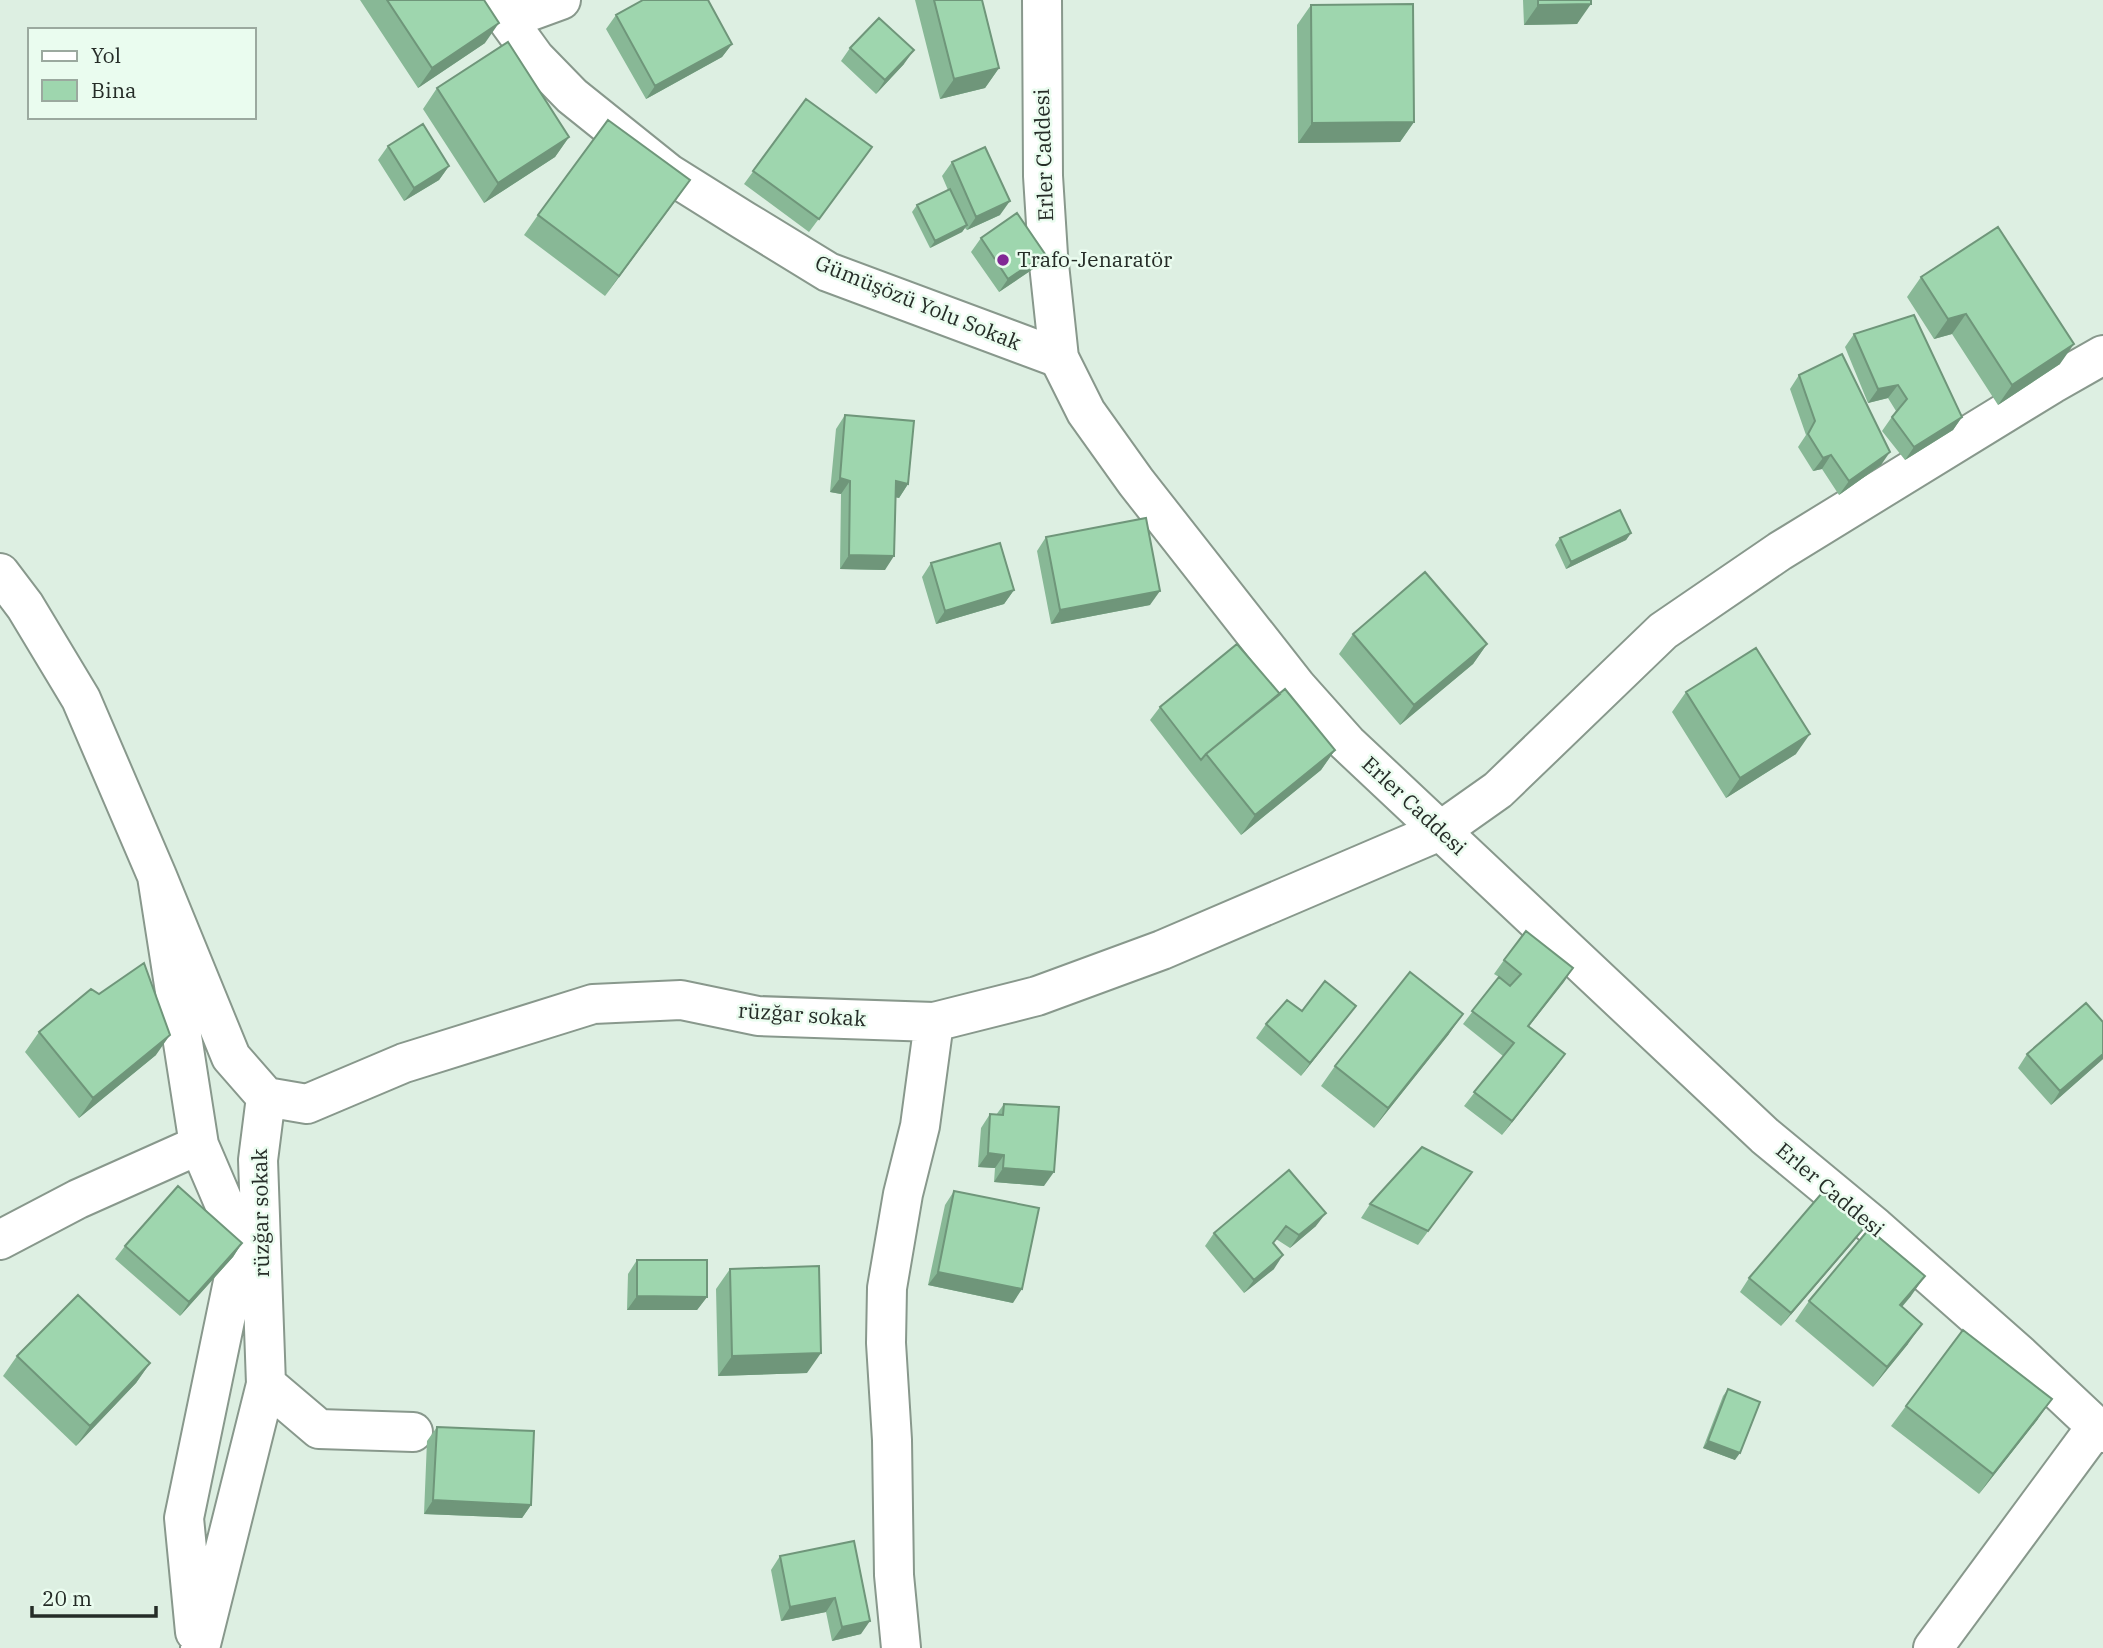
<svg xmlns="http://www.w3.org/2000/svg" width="2103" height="1648" font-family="'IBM Plex Serif',serif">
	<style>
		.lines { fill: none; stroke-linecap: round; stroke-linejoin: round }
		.street-casing { stroke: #88988c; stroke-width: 42 }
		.secondary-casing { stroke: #88988c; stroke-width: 42 }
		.street { stroke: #fff; stroke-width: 38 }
		.secondary { stroke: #fff; stroke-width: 38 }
		.wall { fill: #88b896 }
		.shaded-wall { fill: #6f967a }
		.building { fill: #9ed6ae; stroke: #6f967a; stroke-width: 2 }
		.poi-dot { fill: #812895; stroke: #eafcef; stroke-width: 2.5 }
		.labels { text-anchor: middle; stroke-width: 5; stroke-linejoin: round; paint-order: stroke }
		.street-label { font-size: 21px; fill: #252c27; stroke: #eafcef }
		.poi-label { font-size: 21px; fill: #252c27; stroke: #eafcef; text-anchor: start }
	</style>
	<rect width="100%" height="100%" fill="#ddefe2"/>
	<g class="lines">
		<g class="street-casing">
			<path id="street" d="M493,0L535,58L572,96L668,173L743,220L828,272L1059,358
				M509,19L561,0
				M0,573L25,606L81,699L157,876L231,1057L266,1097
				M157,876L199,1145L241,1243L184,1518L195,1632
				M0,1240L78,1199L199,1145
				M266,1384L319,1429L413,1432
				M200,1648L266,1384L258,1160L266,1097L307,1104L404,1063L593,1004L681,1000L758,1016L934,1022L1037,996L1162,950L1440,831L1498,790L1663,631L1780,551L2052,384L2103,355
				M901,1648L894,1575L892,1440L886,1343L887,1288L903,1194L920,1126L934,1022
				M1933,1648L2096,1427"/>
		</g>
		<g class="secondary-casing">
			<path id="secondary" d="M1042,0L1043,176L1048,255L1059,358L1086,412L1136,482L1297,687L1347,743L1765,1136L1875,1227L2020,1355L2103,1433"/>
		</g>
		<use href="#street" class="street"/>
		<use href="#secondary" class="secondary"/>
	</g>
	<path class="wall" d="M360,0H484L485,43L418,88Z
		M915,0H982L999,68L985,88L940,99Z
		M1523,0H1591L1577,24L1524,25Z
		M1311,5L1414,122L1400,142L1298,143L1297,25Z
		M616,15L732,44L722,57L646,99L606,29Z
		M850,48L904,64L876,94L841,61Z
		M437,88L569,137L555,157L484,203L423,109Z
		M806,99L862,161L809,232L744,184Z
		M388,146L449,166L439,180L404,201L378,160Z
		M952,162L1000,215L967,230L965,228L962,232L930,248L912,212L917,205L948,190L942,176Z
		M690,180L605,296L524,235L538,215Z
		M981,238L1036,267L999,292L971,252Z
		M1921,277L2060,364L1998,405L1952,334L1934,339L1907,297Z
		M1854,334L1962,417L1953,430L1905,460L1882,431L1896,411L1888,398L1868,403L1845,347Z
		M1799,375L1881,465L1839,495L1822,469L1813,471L1798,447L1806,435L1790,389Z
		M845,415L908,484L899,498L895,497L885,570L840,569L841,494L830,492L836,429Z
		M1631,533L1626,540L1566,569L1555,545L1560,538Z
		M1046,537L1150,605L1051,624L1037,551Z
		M931,563L1014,590L1004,604L936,624L922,577Z
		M1353,634L1487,644L1473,664L1400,725L1339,654Z
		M1686,692L1796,754L1726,798L1672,712Z
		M1280,694L1335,750L1321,770L1241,835L1192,774L1150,720L1160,707Z
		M1504,960L1573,968L1529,1026L1565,1054L1502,1135L1464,1106L1503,1056L1463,1024L1499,977L1494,974Z
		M1302,1011L1346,1019L1301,1076L1256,1038L1266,1024Z
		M39,1032L156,1055L79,1118L25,1052Z
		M1449,1034L1374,1128L1321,1086L1335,1066Z
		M2027,1054L2103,1059L2051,1105L2018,1068Z
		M1004,1104L1044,1186L994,1182L995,1168L978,1167L981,1128L990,1114L996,1115Z
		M1289,1170L1316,1226L1290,1248L1276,1239L1273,1243L1274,1269L1244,1293L1205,1246L1214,1233Z
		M1472,1172L1418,1245L1361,1218L1370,1204Z
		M954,1191L1013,1303L928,1285L945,1205Z
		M1854,1241L1781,1326L1740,1292L1749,1278Z
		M242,1243L233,1257L180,1316L115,1259L125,1246Z
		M637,1260L707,1297L697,1310H627L628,1274Z
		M730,1269L807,1373L718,1376L716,1289Z
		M1911,1296L1902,1307L1908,1344L1873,1387L1795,1321L1809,1301Z
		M17,1356L150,1363L136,1383L76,1446L3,1376Z
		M1728,1389L1735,1460L1703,1448L1723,1396Z
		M1906,1406L2038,1419L1979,1494L1891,1426Z
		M437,1427L531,1505L522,1518L424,1514L427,1441Z
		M854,1541L861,1634L832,1641L826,1612L781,1621L771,1570L780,1556Z"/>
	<path class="shaded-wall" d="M1591,4L1577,24L1524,25L1538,5Z
		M499,23L485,43L418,88L432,68Z
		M732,44L722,57L646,99L655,86Z
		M914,50L904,64L876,94L885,80Z
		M999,68L985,88L940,99L954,79Z
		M1414,122L1400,142L1298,143L1312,123Z
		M569,137L555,157L484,203L498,183Z
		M449,166L439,180L404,201L414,188Z
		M690,180L676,200L605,296L619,276Z
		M1010,201L1000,215L967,230L976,217Z
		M967,225L962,232L930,248L935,241Z
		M1045,254L1036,267L999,292L1008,279Z
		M1966,314L1952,334L1934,339L1948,319Z
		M2074,344L2060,364L1998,405L2012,385Z
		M1898,385L1888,398L1868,403L1878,389Z
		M1962,417L1953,430L1905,460L1914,447Z
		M1890,452L1881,465L1839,495L1849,481Z
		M1831,455L1822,469L1813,471L1823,458Z
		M840,478L850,481L841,494L830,492Z
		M896,481L908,484L899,498L886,495Z
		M1631,533L1626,540L1566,569L1571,562Z
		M849,555L894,556L885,570L840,569Z
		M1014,590L1004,604L936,624L945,611Z
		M1160,591L1150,605L1051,624L1060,610Z
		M1487,644L1473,664L1400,725L1414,705Z
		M1810,734L1796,754L1726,798L1740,778Z
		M1335,750L1321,770L1241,835L1255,815Z
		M1573,968L1564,982L1518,1040L1528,1026Z
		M1356,1006L1346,1019L1301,1076L1310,1063Z
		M1463,1014L1449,1034L1374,1128L1388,1108Z
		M170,1035L156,1055L79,1118L93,1098Z
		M1565,1054L1556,1067L1502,1135L1512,1121Z
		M2103,1054V1059L2051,1105L2060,1091Z
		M988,1153L1004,1155L995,1168L978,1167Z
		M1003,1168L1054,1172L1044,1186L994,1182Z
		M1326,1213L1316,1226L1290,1248L1299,1235Z
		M1864,1228L1854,1241L1781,1326L1791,1313Z
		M242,1243L233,1257L180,1316L189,1302Z
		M1283,1255L1274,1269L1244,1293L1254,1280Z
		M938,1272L1022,1289L1013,1303L928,1285Z
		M1925,1276L1911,1296L1886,1325L1900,1305Z
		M637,1296L707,1297L697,1310H627Z
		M1922,1324L1908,1344L1873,1387L1887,1367Z
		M821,1353L807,1373L718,1376L732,1356Z
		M150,1363L136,1383L76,1446L90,1426Z
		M2052,1399L2038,1419L1979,1494L1993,1474Z
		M1708,1441L1740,1453L1735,1460L1703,1448Z
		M433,1500L531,1505L522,1518L424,1514Z
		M835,1598L826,1612L781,1621L790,1607Z
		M870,1621L861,1634L832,1641L842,1627Z"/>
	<path class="building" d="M387,0H484L499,23L432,68Z
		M643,0H708L732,44L655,86L616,15Z
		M934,0H982L999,68L954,79Z
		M1538,0H1591V4L1538,5Z
		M1413,4L1414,122L1312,123L1311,5Z
		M879,18L914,50L885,80L850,48Z
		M508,42L569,137L498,183L437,88Z
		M806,99L872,147L819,219L753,171Z
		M608,120L690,180L619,276L538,215Z
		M423,124L449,166L414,188L388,146Z
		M985,147L1010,201L976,217L952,162Z
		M950,189L967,225L935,241L917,205Z
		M1017,213L1045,254L1008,279L981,238Z
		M1998,227L2074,344L2012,385L1966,314L1948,319L1921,277Z
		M1914,315L1962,417L1914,447L1892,417L1907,399L1898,385L1878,389L1854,334Z
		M1842,354L1890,452L1849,481L1831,455L1823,458L1808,434L1815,421L1799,375Z
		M845,415L914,421L908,484L896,481L894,556L849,555L850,481L840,478Z
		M1620,510L1631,533L1571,562L1560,538Z
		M1146,518L1160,591L1060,610L1046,537Z
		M1000,543L1014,590L945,611L931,563Z
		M1425,572L1487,644L1414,705L1353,634Z
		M1237,644L1280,694L1206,754L1201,760L1160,707Z
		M1756,648L1810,734L1740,778L1686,692Z
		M1285,689L1335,750L1255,815L1206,754Z
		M1526,931L1573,968L1528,1026L1565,1054L1512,1121L1474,1092L1514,1043L1472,1011L1499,977L1510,986L1521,974L1504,960Z
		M144,963L170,1035L93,1098L39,1032L91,989L99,994Z
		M1410,972L1463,1014L1388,1108L1335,1066Z
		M1325,981L1356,1006L1310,1063L1266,1024L1287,1000L1302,1011Z
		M2086,1003L2103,1022V1054L2060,1091L2027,1054Z
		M1004,1104L1059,1107L1054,1172L1003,1168L1004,1155L988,1153L990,1114L1003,1115Z
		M1422,1147L1472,1172L1428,1231L1370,1204Z
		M1289,1170L1326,1213L1299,1235L1286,1226L1273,1243L1283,1255L1254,1280L1214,1233Z
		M178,1186L242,1243L189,1302L125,1246Z
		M954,1191L1039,1208L1022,1289L938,1272Z
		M1822,1193L1864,1228L1791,1313L1749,1278Z
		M1869,1229L1925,1276L1900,1305L1922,1324L1887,1367L1809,1301Z
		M637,1260H707V1297L637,1296Z
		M819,1266L821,1353L732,1356L730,1269Z
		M78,1295L150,1363L90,1426L17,1356Z
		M1963,1330L2052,1399L1993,1474L1906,1406Z
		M1728,1389L1760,1402L1740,1453L1708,1441Z
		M437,1427L534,1431L531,1505L433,1500Z
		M854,1541L870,1621L842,1627L835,1598L790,1607L780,1556Z"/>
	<circle class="poi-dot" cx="1003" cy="260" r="7"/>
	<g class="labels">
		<g class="street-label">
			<text transform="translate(1044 155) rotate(-92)" y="7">Erler Caddesi</text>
			<text transform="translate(918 303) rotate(22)" y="7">Gümüşözü Yolu Sokak</text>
			<text transform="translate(1414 806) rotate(43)" y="7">Erler Caddesi</text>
			<text transform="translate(802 1015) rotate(4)" y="7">rüzğar sokak</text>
			<text transform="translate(1830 1190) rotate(40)" y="7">Erler Caddesi</text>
			<text transform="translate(261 1213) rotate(-91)" y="7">rüzğar sokak</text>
		</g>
		<g class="poi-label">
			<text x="1017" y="267">Trafo-Jenaratör</text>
		</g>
	</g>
	<rect x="28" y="28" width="228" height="91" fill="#eafcef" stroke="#9ba99f" stroke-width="2"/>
	<rect x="42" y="51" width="35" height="10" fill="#ffffff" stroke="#9ba99f" stroke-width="2"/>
	<text x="91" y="63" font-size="21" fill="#252c27">Yol</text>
	<rect x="42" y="80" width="35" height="21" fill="#9ed6ae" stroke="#9ba99f" stroke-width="2"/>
	<text x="91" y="98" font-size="21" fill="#252c27">Bina</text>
	<path d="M32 1606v10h124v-10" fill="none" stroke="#252c27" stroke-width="3.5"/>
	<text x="42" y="1606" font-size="21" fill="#252c27" stroke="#eafcef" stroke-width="5" paint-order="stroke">20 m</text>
</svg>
